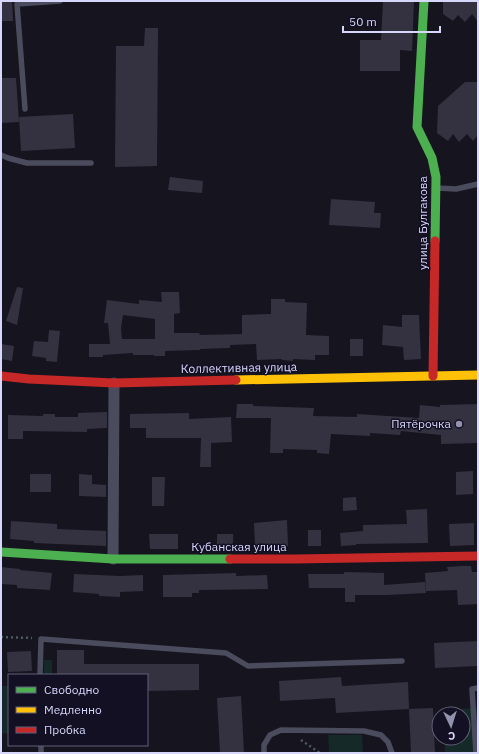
<svg xmlns="http://www.w3.org/2000/svg" width="479" height="754" font-family="'IBM Plex Sans',sans-serif">
	<style>
		.green { fill: #142928 }
		.building { fill: #343240; fill-rule: evenodd }
		.lines { fill: none; stroke-linecap: round; stroke-linejoin: round }
		.path { stroke: #4c5a65; stroke-width: 2.5; stroke-dasharray: 2 3; stroke-linecap: butt }
		.lane { stroke: #4b4b5e; stroke-width: 5.5 }
		.street { stroke: #4b4b5e; stroke-width: 11 }
		.fast { stroke: #4caf50; stroke-width: 9 }
		.slow { stroke: #ffc107; stroke-width: 9 }
		.jam { stroke: #c62828; stroke-width: 9 }
		.poi-dot { fill: #9392ae; stroke: #121022; stroke-width: 1.5 }
		.labels { text-anchor: middle; stroke-width: 3; stroke-linejoin: round; paint-order: stroke }
		.street-label { font-size: 12px; fill: #d7d6fb; stroke: #121022 }
		.poi-label { font-size: 12px; fill: #d7d6fb; stroke: #121022; text-anchor: end }
	</style>
	<rect width="100%" height="100%" fill="#16141e"/>
	<path class="green" d="M44,660H52V675H44Z
		M1,686H9V733L1,734Z
		M478,708V753H445L444,738H463V714H443L442,710Z
		M362,735L363,753H329L328,735Z"/>
	<path class="building" d="M1,1H12L13,21H1Z
		M383,1H414L412,51L400,50V71H360V40H381Z
		M443,1H478V22L472,14L465,22L458,15L453,21L443,14Z
		M145,28H158L157,166L115,167L116,46H144Z
		M1,78H16L19,122L1,123Z
		M465,82H478V135L473,141L467,134L459,142L453,134L448,141L437,133L438,106Z
		M73,114L75,148L21,151L19,117Z
		M170,177L203,181L202,193L168,190Z
		M331,199L375,202L374,213H381L380,228L329,225Z
		M17,287L23,288L17,325L6,321Z
		M161,292H179L180,313L174,314V333H199L200,335L242,334V315L271,314V299H285V302L307,303L306,335L329,336V355H315V360L293,359V361L282,360V359L257,360L256,344L230,345V348L200,349V350L165,351V356H154V355H133V353L103,355V357H89V344H110L108,323H104L107,300L139,304V300L162,302ZM123,315L155,319V339H122L121,328Z
		M402,315H419L421,359L404,360L403,347L382,345L383,325L402,327Z
		M49,330L60,331L57,362L46,361V358L32,356L34,341L48,342Z
		M350,339H363V356H350Z
		M1,344L14,346L12,361L1,359Z
		M237,404H253V406L314,408L313,416L357,417V414L419,418L420,405L440,407V405L478,404V443L441,444V435L401,431L400,435L370,433V436L331,434L329,454L317,453V450L283,449V453H270L271,418H236Z
		M107,412V428L87,429V432L23,431V439H8V415L43,416V414H55V417H78V413Z
		M189,413V419L231,417L232,442L211,443V467H200L201,438H146V428H130V414Z
		M473,471V494L456,495V472Z
		M30,474H51V492H30Z
		M79,474L92,475V484L106,485V497L79,496Z
		M152,477H165L164,506H152Z
		M356,497L357,510L343,511V498Z
		M427,509L428,543L356,544V545L341,546L340,533L363,531V525L407,524L406,510Z
		M287,520L288,546L255,547L254,523Z
		M11,521L57,524V529L106,531V546L34,543V541L10,539Z
		M474,523V545L450,546L449,524Z
		M308,530H321V546H308Z
		M149,534H178V549H150Z
		M217,534H233V546H217Z
		M461,566H471L472,572H478V604L458,605L457,590L426,591L425,573L448,571L447,567Z
		M1,567L20,569V570L52,573L50,590L17,588V585L1,584Z
		M344,572L384,573V585L425,582L426,593L388,595H355V602H345V588H309L308,574H344Z
		M236,573V576L267,575L268,589L199,590V593H192V597H163V575Z
		M74,574L120,576L143,575V591L120,592V597L99,596V594L73,592Z
		M478,641V666L435,668L434,643Z
		M57,650H84V664H199V690L147,691V675H57Z
		M31,651L32,671L8,672L7,652Z
		M341,677L342,686L408,682L409,709L336,713L335,698L280,701L279,681Z
		M241,696L244,753H220L217,698Z
		M433,708L435,753H411L409,709Z"/>
	<g class="lines">
		<path class="path" d="M1,637L32,638
			M301,740L320,753"/>
		<path class="lane" d="M25,109L17,4L60,1
			M1,155L8,158L27,163H91
			M437,188L456,189L478,184
			M40,675L41,639L226,653L248,666L402,661
			M41,745V753
			M264,753V745L270,735L281,730L364,731L381,735L388,742L392,753
			M476,753L472,689L478,688"/>
		<path class="street" d="M113,559L114,383"/>
		<path class="fast" d="M424,1L417,127L432,158L436,177L435,241
			M1,552L113,559H230"/>
		<path class="slow" d="M236,380L478,375"/>
		<path class="jam" d="M1,376L29,379L114,383L236,380
			M433,376L435,241
			M230,559H295L478,556"/>
	</g>
	<circle class="poi-dot" cx="459" cy="424" r="4"/>
	<g class="labels">
		<g class="street-label">
			<text transform="translate(423 223) rotate(-90)" y="4">улица Булгакова</text>
			<text transform="translate(239 368) rotate(-1)" y="4">Коллективная улица</text>
			<text x="239" y="551">Кубанская улица</text>
		</g>
		<g class="poi-label">
			<text x="451" y="428">Пятёрочка</text>
		</g>
	</g>
	<rect width="479" height="754" fill="none" stroke="#d7d6fb" stroke-width="4"/>
	<rect x="8" y="674" width="140" height="72" fill="#121022" stroke="#615f79"/>
	<rect x="16" y="687" width="20" height="6" fill="#4caf50" stroke="#615f79"/>
	<text x="44" y="694" font-size="12" fill="#d7d6fb">Свободно</text>
	<rect x="16" y="707" width="20" height="6" fill="#ffc107" stroke="#615f79"/>
	<text x="44" y="714" font-size="12" fill="#d7d6fb">Медленно</text>
	<rect x="16" y="727" width="20" height="6" fill="#c62828" stroke="#615f79"/>
	<text x="44" y="734" font-size="12" fill="#d7d6fb">Пробка</text>
	<g transform="translate(451 726) rotate(176)"><circle r="19" fill="#121022" stroke="#615f79"/>
	<path d="M0-3L7 15L0 10L-7 15Z" fill="#9392ae"/>
	<text y="-6" font-size="11" font-weight="bold" text-anchor="middle" fill="#d7d6fb">С</text>
	</g>
	<path d="M343 26v6h97v-6" fill="none" stroke="#d7d6fb" stroke-width="2"/>
	<text x="349" y="26" font-size="12" fill="#d7d6fb" stroke="#121022" stroke-width="3" paint-order="stroke">50 m</text>
</svg>
